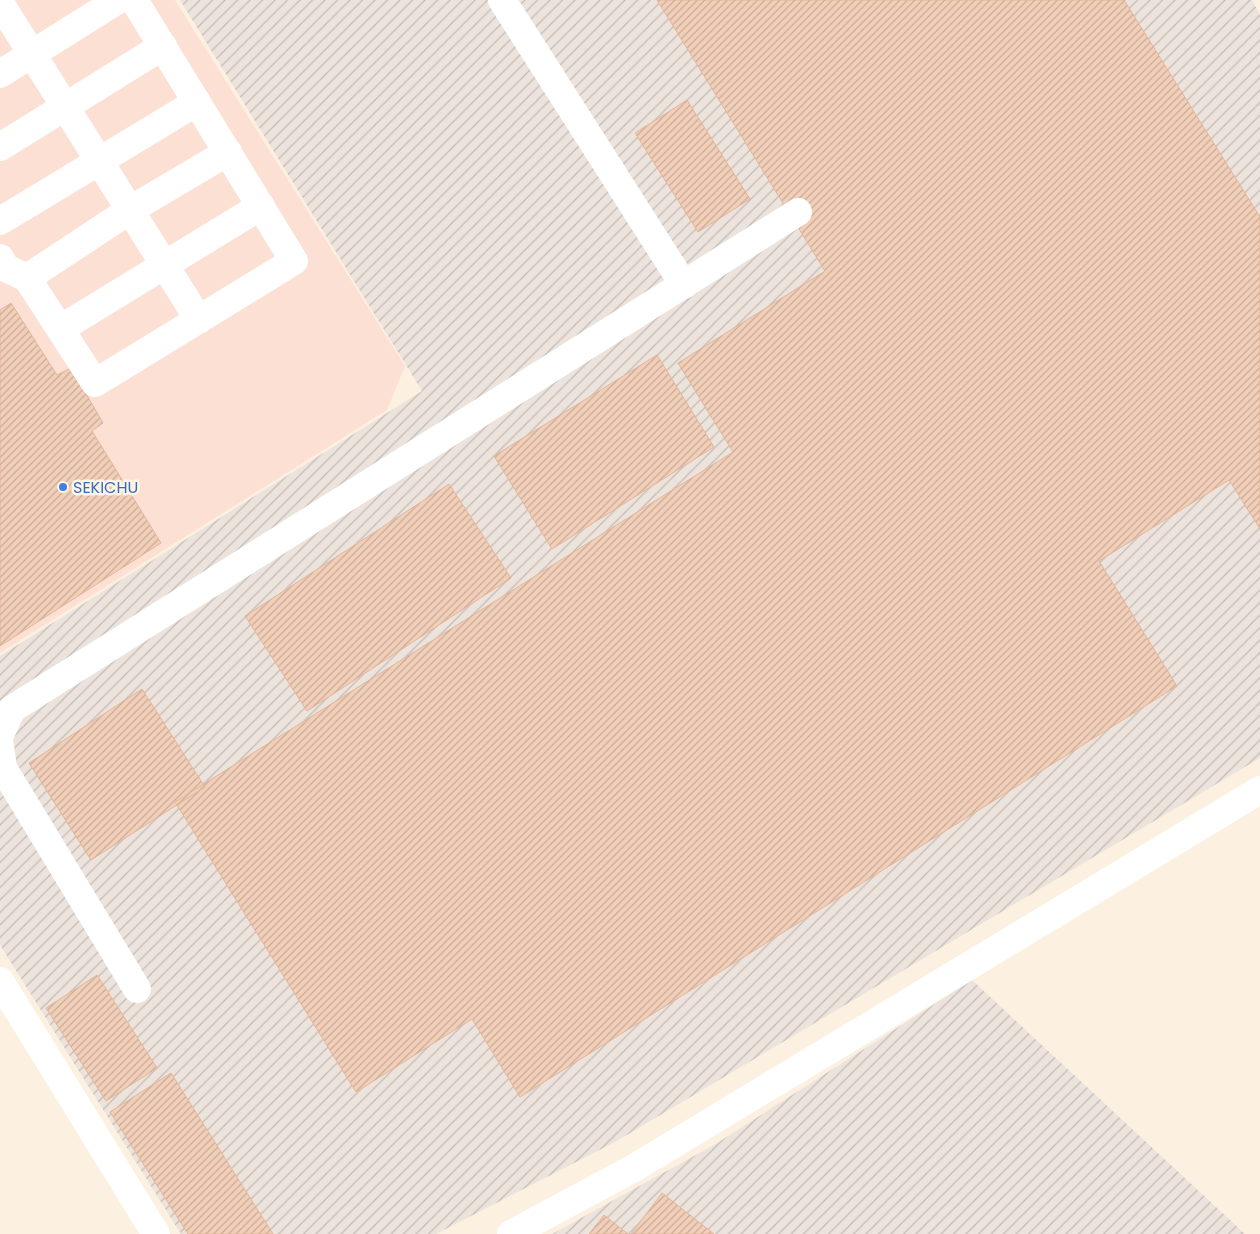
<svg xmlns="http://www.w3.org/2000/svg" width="1260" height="1234" font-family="Poppins,sans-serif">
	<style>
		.commercial { fill: #fde0d4 }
		.industrial { fill: url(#industrial-furrows) }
		.building { fill: url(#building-hatch); stroke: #e5b598 }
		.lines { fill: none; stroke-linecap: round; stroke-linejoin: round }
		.minor { stroke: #fff; stroke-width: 28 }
		.shop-dot { fill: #3f7fe0; stroke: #fff5e7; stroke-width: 2 }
		.labels { text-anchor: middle; stroke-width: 5; stroke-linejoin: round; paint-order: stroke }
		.shop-label { font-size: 16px; fill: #366cbe; stroke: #fff5e7; text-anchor: start }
	</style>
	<defs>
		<pattern id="industrial-furrows" width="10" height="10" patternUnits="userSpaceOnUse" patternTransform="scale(1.25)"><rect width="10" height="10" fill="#ebe3dc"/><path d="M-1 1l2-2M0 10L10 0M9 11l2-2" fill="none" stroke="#c3bbb4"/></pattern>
		<pattern id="building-hatch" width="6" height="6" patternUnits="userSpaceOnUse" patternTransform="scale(1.25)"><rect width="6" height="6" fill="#f2cfb8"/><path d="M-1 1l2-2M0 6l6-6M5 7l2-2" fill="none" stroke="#c8ab98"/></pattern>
	</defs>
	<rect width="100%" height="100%" fill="#fcf1e1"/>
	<path class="commercial" d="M0,0H175L405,366L387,410L0,653Z"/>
	<path class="industrial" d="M180,0H1252L1260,15V758L615,1142L436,1234H181L0,945V656L422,391Z
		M972,980L1245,1234H552L714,1145Z"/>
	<path class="building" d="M657,0H1124L1260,217V529L1229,480L1099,561L1177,686L520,1097L472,1019L356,1092L175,802L733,452L678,363L825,271Z
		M687,100L750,199L698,232L635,133Z
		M11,303L57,375L71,368L103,423L92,431L161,543L0,646V310Z
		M657,355L714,447L552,549L494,456Z
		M449,484L511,578L307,711L245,616Z
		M142,689L205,787L91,860L29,763Z
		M97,975L157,1068L106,1101L46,1008Z
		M171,1073L273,1234H188L110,1112Z
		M662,1193L714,1234H631Z
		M604,1215L628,1234H589Z"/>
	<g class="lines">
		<path class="minor" d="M502,0L684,285
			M0,3L199,320
			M0,74L118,0
			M0,147L163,46
			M0,221L197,102
			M0,258L6,268L27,278L95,383L294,261L134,0
			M27,278L130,210L228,152
			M60,329L261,206
			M0,735L12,709L798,212
			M0,746L3,768L137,989
			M0,981L156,1234
			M511,1234L634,1168L1260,790"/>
	</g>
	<circle class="shop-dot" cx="63" cy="487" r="5"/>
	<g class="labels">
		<g class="shop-label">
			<text x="73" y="493">SEKICHU</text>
		</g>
	</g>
</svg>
